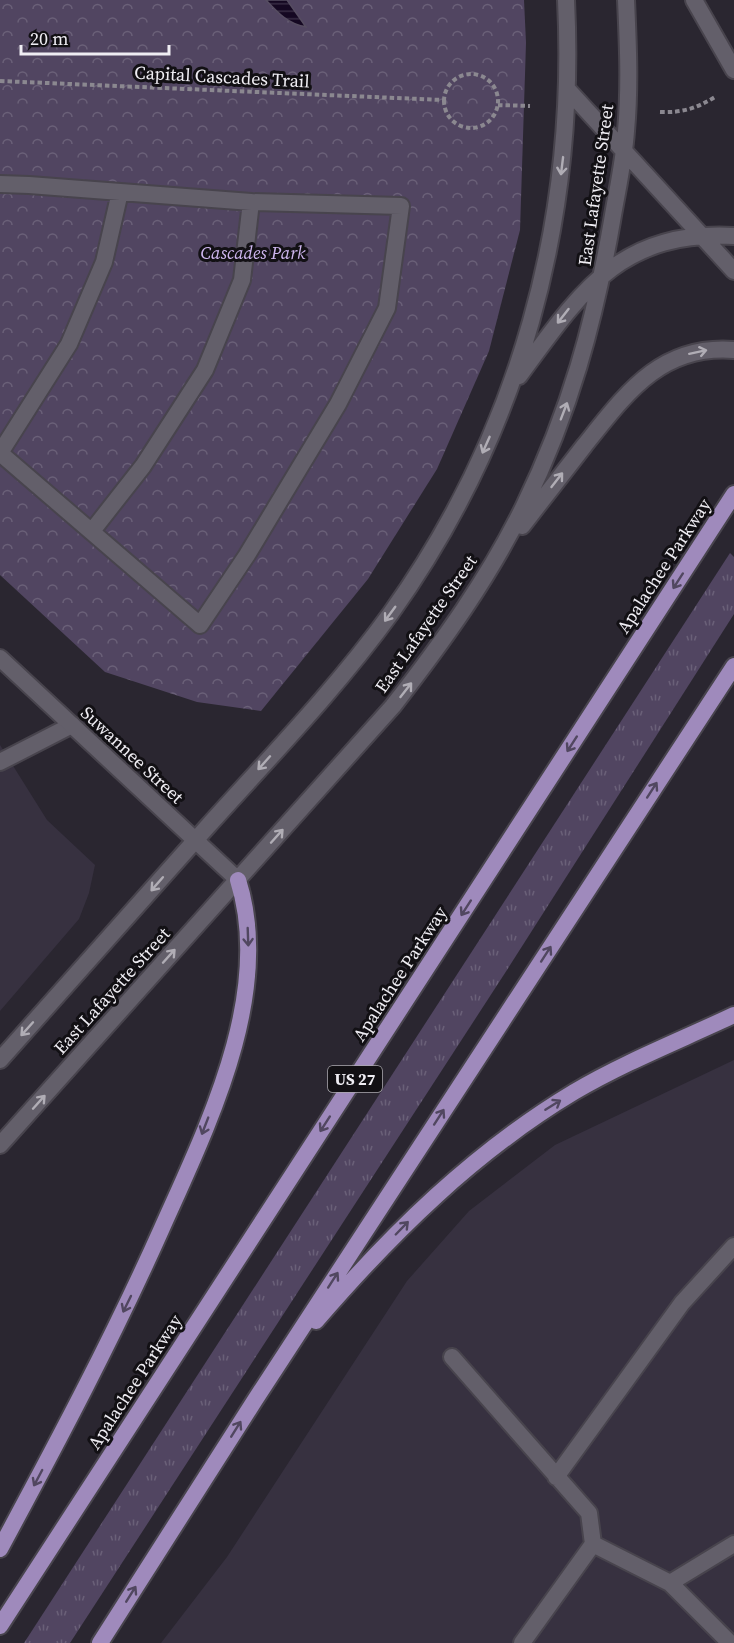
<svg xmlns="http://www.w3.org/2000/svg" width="734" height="1643" font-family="'Source Serif 4',serif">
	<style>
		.built { fill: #373140 }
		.grass { fill: url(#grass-tufts) }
		.park { fill: url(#park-crowns) }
		.water { fill: url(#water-rules); stroke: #564d61; stroke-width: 1.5 }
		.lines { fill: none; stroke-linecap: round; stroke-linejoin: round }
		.service-casing { stroke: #48444d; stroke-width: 20 }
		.tertiary-casing { stroke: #48444d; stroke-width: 20 }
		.primary-casing { stroke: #48444d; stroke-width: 20 }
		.path { stroke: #8b8890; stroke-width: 4; stroke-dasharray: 4.5 3; stroke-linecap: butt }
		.service { stroke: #635f6a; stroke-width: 16 }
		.tertiary { stroke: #635f6a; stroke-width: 16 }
		.primary { stroke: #9f8abc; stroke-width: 16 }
		.oneway { stroke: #b0adb5 }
		.oneway2 { stroke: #514760 }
		.labels { text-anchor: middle; stroke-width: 6; stroke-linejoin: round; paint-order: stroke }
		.shield { fill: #121014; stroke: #adabb0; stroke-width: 1.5 }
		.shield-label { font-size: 16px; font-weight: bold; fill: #efedf3 }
		.street-label { font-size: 18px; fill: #efedf3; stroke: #121014 }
		.park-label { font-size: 18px; font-style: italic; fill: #ceb6ef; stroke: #121014 }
	</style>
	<defs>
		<pattern id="grass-tufts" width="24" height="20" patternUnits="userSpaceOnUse" patternTransform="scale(1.5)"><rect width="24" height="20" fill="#514561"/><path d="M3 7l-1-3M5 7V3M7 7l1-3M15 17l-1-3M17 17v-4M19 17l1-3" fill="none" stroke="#6a6078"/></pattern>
		<pattern id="park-crowns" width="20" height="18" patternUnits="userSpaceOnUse" patternTransform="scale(1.5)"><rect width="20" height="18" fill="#514561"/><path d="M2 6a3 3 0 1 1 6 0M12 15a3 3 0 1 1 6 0" fill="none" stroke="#6a6078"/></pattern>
		<pattern id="water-rules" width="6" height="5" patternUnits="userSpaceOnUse" patternTransform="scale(1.5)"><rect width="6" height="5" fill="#150822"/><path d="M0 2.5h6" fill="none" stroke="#372c43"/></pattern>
	</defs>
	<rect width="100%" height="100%" fill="#2a2630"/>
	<path class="built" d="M0,745L47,820L95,865L89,893L79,919L0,1011Z
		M734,1060V1643H161L227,1557L407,1281L469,1211L555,1145Z"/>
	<path class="grass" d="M730,553L734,557V614L505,973L70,1643H24Z"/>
	<path class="park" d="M0,0H524L526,43L520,230L489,351L437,469L368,579L261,711L197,702L105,672L0,575Z"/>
	<path class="water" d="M266,0H287L306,27C288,24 278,13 266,0Z"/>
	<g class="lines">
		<g class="service-casing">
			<path id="service" d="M0,184L29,185L251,202L401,206L387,308L338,404L247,555L200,625L0,453L69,344L104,262L120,192
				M92,531L143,466L205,370L242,280L251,202
				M0,762L72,725
				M452,1357L589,1513L593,1544L522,1643
				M556,1477L682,1303L734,1246
				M593,1544L670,1583L730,1643
				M670,1583L734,1544"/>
		</g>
		<g class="tertiary-casing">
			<path id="tertiary" d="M694,0L734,70
				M568,90L734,271
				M519,376C580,293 619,230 734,236
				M522,526C543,499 563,473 584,446C625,395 660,344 734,350
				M0,658L238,880
				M0,1060C69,982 138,904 208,826C270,757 336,689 391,613C520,432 577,221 566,0
				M0,1145L393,706C442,643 489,578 524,506C570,411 594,324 612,221C617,191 624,161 626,131C630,87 628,44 626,0"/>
		</g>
		<g class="primary-casing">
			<path id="primary" d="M316,1321C392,1233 474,1152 574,1092C625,1062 681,1040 734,1015
				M0,1549C57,1443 113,1338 162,1228C208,1125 274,993 238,880
				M0,1626L734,494
				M100,1643L255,1400L734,666"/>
		</g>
		<path class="path" d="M444 101a27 27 0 1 1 54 0a27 27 0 1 1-54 0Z
			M0,81L443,100
			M498,105L530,106
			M660,112C682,113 697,108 715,97"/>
		<use href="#service" class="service"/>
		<use href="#tertiary" class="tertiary"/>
		<use href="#primary" class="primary"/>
	</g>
	<defs><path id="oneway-shaft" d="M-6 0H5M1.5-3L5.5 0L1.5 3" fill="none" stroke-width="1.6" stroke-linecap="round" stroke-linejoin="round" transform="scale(1.5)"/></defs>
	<g class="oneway">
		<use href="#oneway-shaft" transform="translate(562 166) rotate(97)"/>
		<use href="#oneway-shaft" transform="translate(563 316) rotate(128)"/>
		<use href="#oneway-shaft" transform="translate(698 352) rotate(-12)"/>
		<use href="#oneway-shaft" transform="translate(564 411) rotate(-69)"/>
		<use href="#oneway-shaft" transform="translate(486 445) rotate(114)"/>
		<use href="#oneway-shaft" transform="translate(557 480) rotate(-52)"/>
		<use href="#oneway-shaft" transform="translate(390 614) rotate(126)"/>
		<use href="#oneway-shaft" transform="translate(406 690) rotate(-52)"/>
		<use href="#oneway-shaft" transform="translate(264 763) rotate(132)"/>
		<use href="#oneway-shaft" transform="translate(277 836) rotate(-48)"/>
		<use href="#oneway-shaft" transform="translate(157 884) rotate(131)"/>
		<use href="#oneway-shaft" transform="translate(169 956) rotate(-48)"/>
		<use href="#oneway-shaft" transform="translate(27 1029) rotate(132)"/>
		<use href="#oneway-shaft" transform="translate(39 1102) rotate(-48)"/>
	</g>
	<g class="oneway2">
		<use href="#oneway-shaft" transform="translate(678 581) rotate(123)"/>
		<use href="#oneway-shaft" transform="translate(572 744) rotate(123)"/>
		<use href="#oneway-shaft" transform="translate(652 790) rotate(-57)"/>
		<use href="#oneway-shaft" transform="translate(466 908) rotate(123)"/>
		<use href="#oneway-shaft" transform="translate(248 937) rotate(88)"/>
		<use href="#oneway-shaft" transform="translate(546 954) rotate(-57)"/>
		<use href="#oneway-shaft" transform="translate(553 1105) rotate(-32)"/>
		<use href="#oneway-shaft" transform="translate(439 1117) rotate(-57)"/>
		<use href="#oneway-shaft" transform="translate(325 1124) rotate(123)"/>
		<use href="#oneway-shaft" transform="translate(205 1126) rotate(111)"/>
		<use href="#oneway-shaft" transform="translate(402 1228) rotate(-46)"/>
		<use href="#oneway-shaft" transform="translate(333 1280) rotate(-57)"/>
		<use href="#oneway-shaft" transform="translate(127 1304) rotate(116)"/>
		<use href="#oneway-shaft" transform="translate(236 1429) rotate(-58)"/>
		<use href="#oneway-shaft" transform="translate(38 1478) rotate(118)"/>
		<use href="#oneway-shaft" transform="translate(131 1594) rotate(-58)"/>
	</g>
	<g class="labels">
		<rect class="shield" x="328" y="1066" width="54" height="26" rx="4.5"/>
		<g class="shield-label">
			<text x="355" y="1085">US 27</text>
		</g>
		<g class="street-label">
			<text transform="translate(222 77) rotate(3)" y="6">Capital Cascades Trail</text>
			<text transform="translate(596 185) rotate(-82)" y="6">East Lafayette Street</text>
			<text transform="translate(664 566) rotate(-57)" y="6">Apalachee Parkway</text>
			<text transform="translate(426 624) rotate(-55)" y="6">East Lafayette Street</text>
			<text transform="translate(132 755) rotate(43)" y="6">Suwannee Street</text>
			<text transform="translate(400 974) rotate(-57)" y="6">Apalachee Parkway</text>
			<text transform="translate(112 991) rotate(-48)" y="6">East Lafayette Street</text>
			<text transform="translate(135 1382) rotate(-57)" y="6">Apalachee Parkway</text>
		</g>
		<g class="park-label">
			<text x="253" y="259">Cascades Park</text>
		</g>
	</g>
	<path d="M21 45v9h148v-9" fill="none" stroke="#efedf3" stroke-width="3"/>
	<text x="30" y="45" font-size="18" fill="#efedf3" stroke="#121014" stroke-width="4.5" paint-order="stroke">20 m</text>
</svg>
